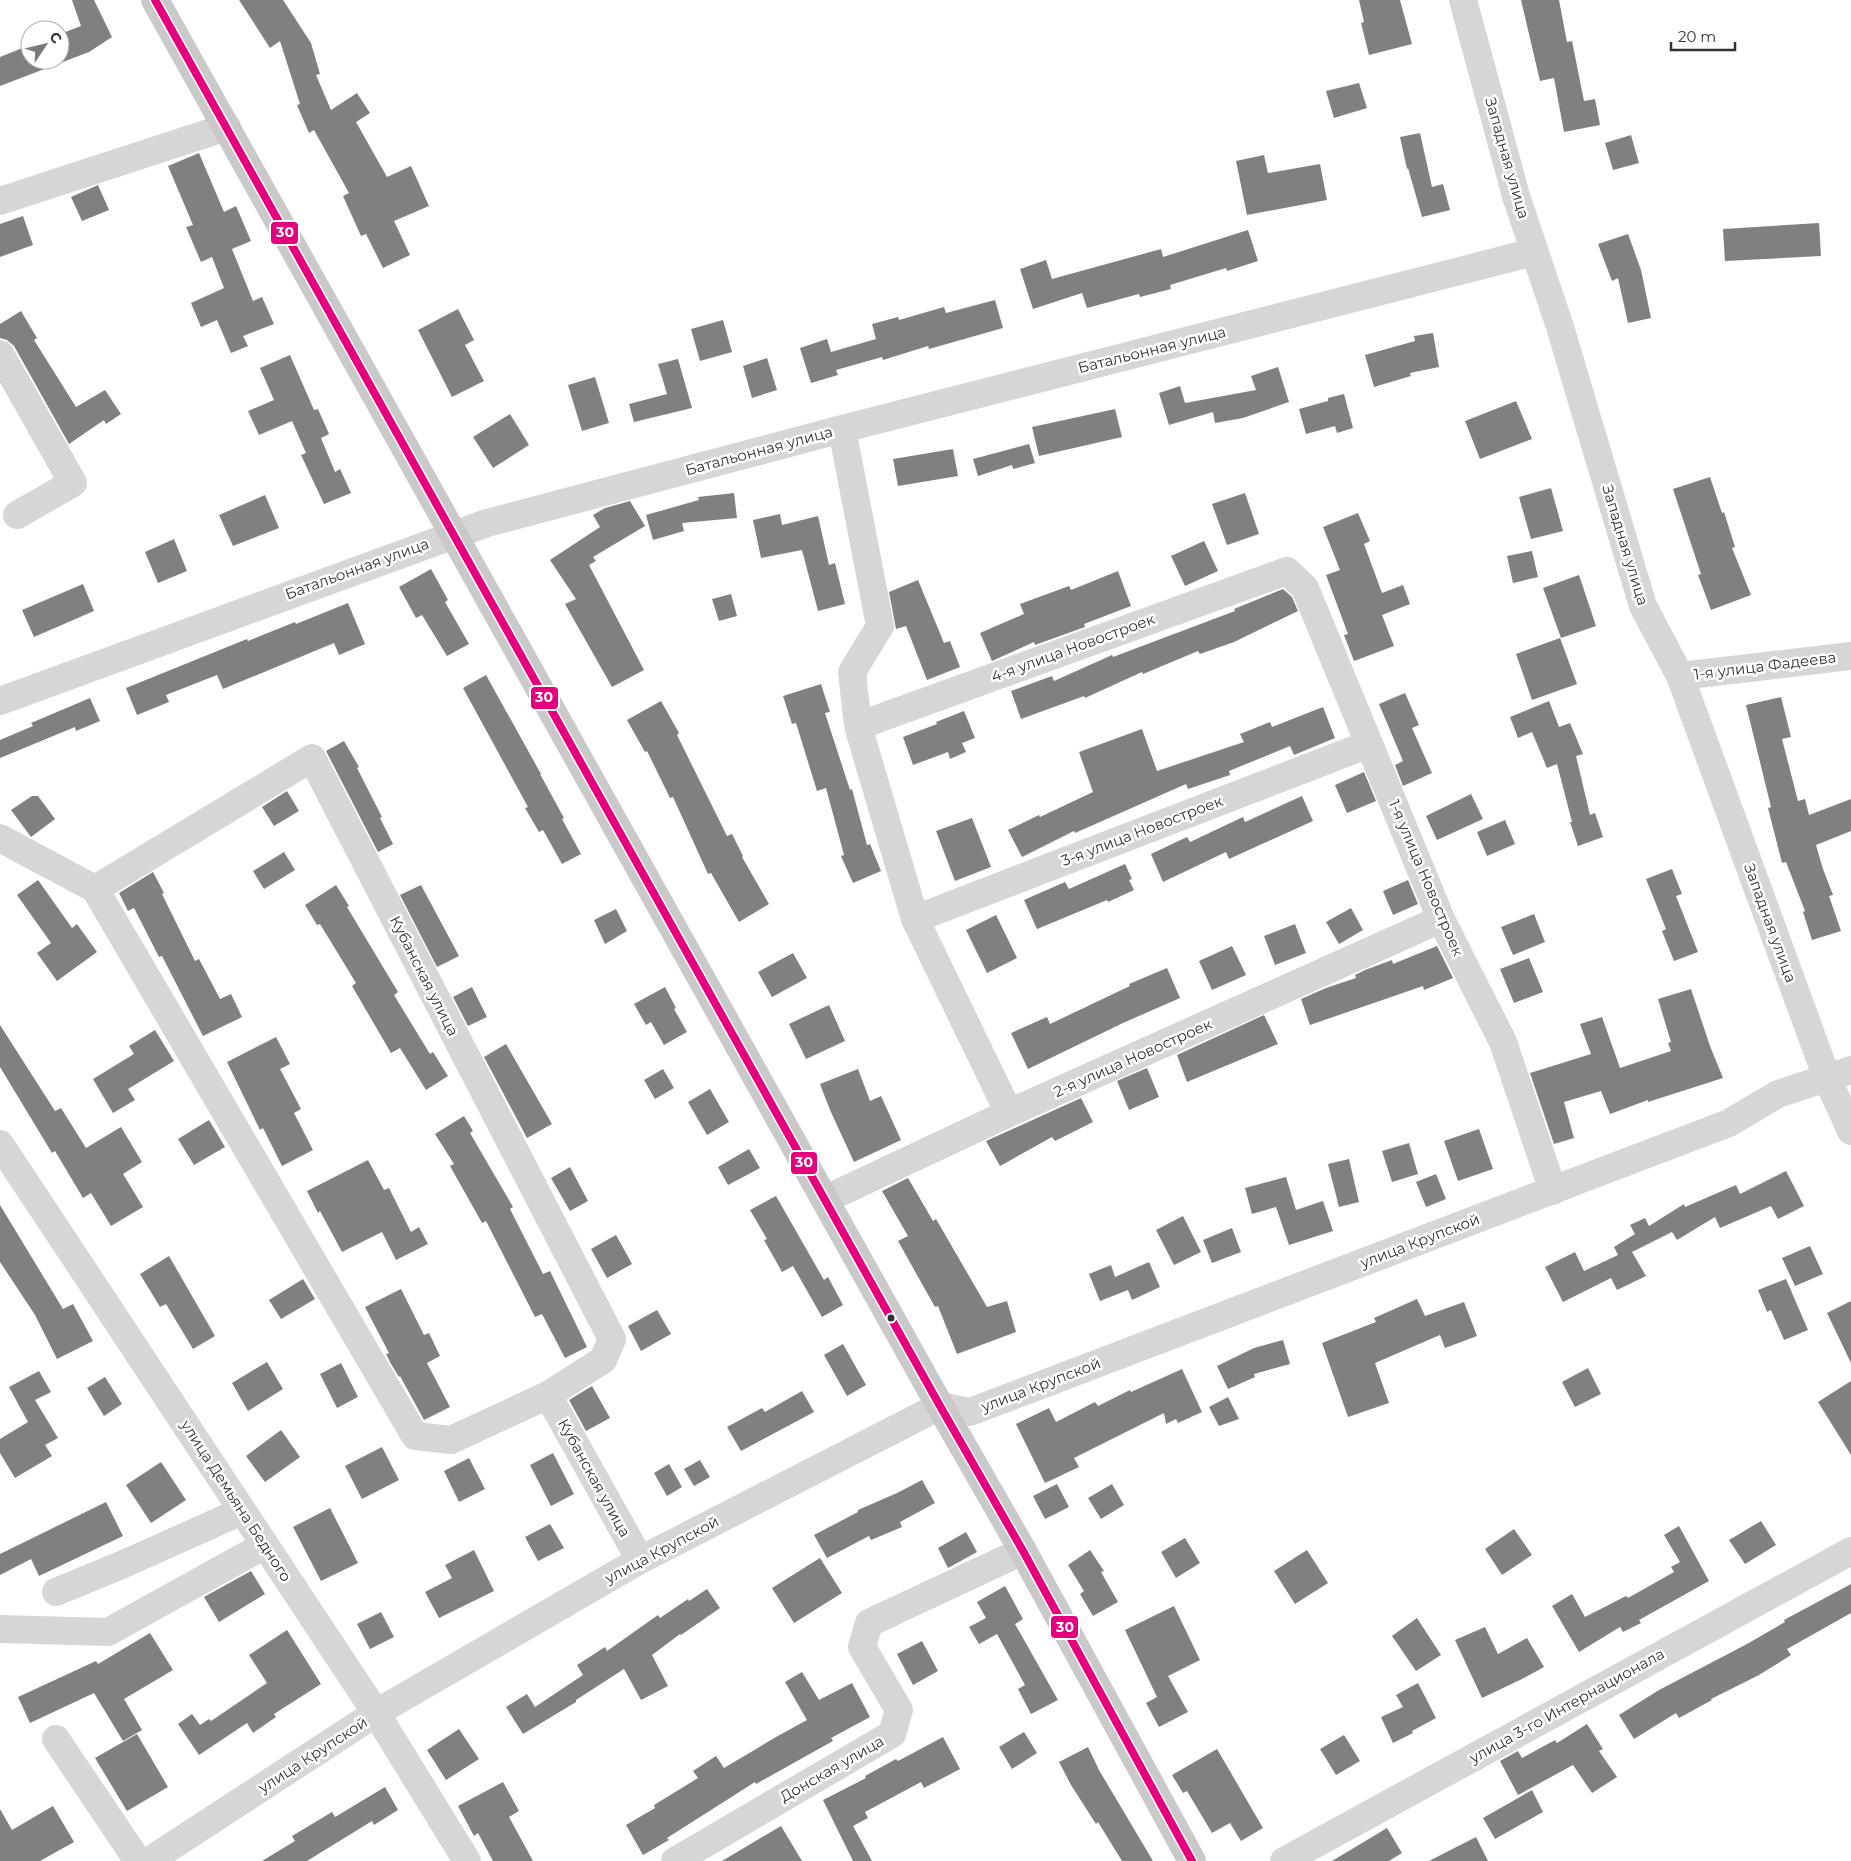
<svg xmlns="http://www.w3.org/2000/svg" width="1851" height="1861" font-family="Montserrat,sans-serif">
	<style>
		.building { fill: #808080 }
		.lines { fill: none; stroke-linecap: round; stroke-linejoin: round }
		.minor { stroke: #d6d6d6; stroke-width: 28 }
		.major { stroke: #c9c9c9; stroke-width: 28 }
		.bus-1-casing { stroke: #fff; stroke-width: 11 }
		.bus-1 { stroke: #e5007d; stroke-width: 8 }
		.bus-dot { fill: #323232; stroke: #fff; stroke-width: 2 }
		.labels { text-anchor: middle; stroke-width: 5; stroke-linejoin: round; paint-order: stroke }
		.street-label { font-size: 15px; fill: #323232; stroke: #fff }
		.line-badge { stroke: #fff; stroke-width: 2 }
		.badge-label { font-size: 14px; text-anchor: middle; font-weight: bold; fill: #fff }
	</style>
	<rect width="100%" height="100%" fill="#fff"/>
	<path class="building" d="M72,0H94L112,37L89,52L0,86V57L30,45V60H60V34L81,26Z
		M239,0H283L311,43L320,74L316,75L331,110L357,93L370,113L356,122L387,177L411,166L429,206L394,221L410,255L383,268L366,234L361,236L343,196L349,193L314,130L309,133L297,105L300,104L280,41L270,48Z
		M1359,0H1400L1412,44L1369,55L1361,23L1364,22Z
		M1521,0H1559L1567,42L1572,41L1584,101L1595,99L1600,125L1564,132L1554,78L1540,81Z
		M1359,83L1367,108L1334,118L1326,91Z
		M1420,133L1432,187L1443,184L1450,210L1422,217L1408,168L1407,169L1400,137Z
		M1631,135L1639,163L1613,170L1605,143Z
		M199,153L224,212L236,206L251,241L232,249L253,301L262,297L274,324L243,336L248,346L231,353L217,320L201,327L191,303L224,288L212,257L201,262L186,227L193,225L168,166Z
		M1264,155L1268,173L1320,164L1327,200L1247,215L1236,161Z
		M98,185L109,210L82,221L71,197Z
		M23,216L33,245L0,257V224Z
		M1819,223L1821,256L1725,261L1723,229Z
		M1248,230L1258,261L1227,271L1226,268L1170,285L1171,289L1140,297L1139,294L1087,308L1082,293L1033,309L1020,269L1046,260L1052,279L1161,249L1163,257Z
		M1628,234L1641,270L1651,318L1628,323L1618,278L1612,281L1598,244Z
		M995,300L1003,328L929,349L928,346L883,360L882,357L836,370L838,375L811,383L800,348L827,339L831,352L876,339L872,324L898,317L899,320L944,307L946,313Z
		M458,309L474,340L465,345L484,381L452,397L418,330Z
		M21,311L37,338L34,340L76,407L105,390L121,414L106,424L104,420L69,444L14,346L7,340L0,338V324Z
		M723,320L732,352L700,361L691,329Z
		M1433,333L1439,367L1410,373L1411,376L1374,387L1365,355L1415,341L1414,336Z
		M290,355L314,410L318,409L329,434L321,438L335,472L340,469L351,493L324,504L301,455L306,453L292,421L259,435L248,411L274,400L260,368Z
		M767,358L777,390L752,398L743,366Z
		M678,359L692,408L634,422L629,404L667,394L658,364Z
		M1278,367L1289,402L1243,418L1215,423L1213,412L1169,425L1159,393L1180,386L1185,403L1256,390L1251,376Z
		M595,377L609,423L582,431L568,385Z
		M1344,394L1353,428L1337,433L1335,426L1306,434L1299,409L1328,401V398Z
		M1516,401L1532,439L1480,459L1465,421Z
		M1115,409L1122,437L1039,456L1032,427Z
		M510,414L529,445L493,468L473,437Z
		M1029,444L1035,463L1013,469L1012,465L978,476L973,459Z
		M953,449L958,476L898,486L893,459Z
		M1710,477L1722,513L1724,512L1735,547L1732,548L1751,595L1711,610L1698,575L1701,574L1673,489Z
		M1551,488L1563,531L1531,539L1519,497Z
		M734,493L737,518L682,523L684,531L653,540L646,515L699,500L698,497Z
		M1245,493L1259,534L1227,545L1212,504Z
		M265,495L279,528L233,546L219,515Z
		M630,501L645,526L593,557L596,561L589,565L644,670L612,687L565,604L576,599L550,560L600,527L593,515L605,508Z
		M1358,513L1370,541L1364,544L1382,593L1403,585L1410,604L1382,615L1394,646L1354,661L1344,635L1348,634L1326,575L1340,570L1323,527Z
		M780,514L782,525L818,516L829,565L835,563L845,604L818,611L802,550L761,558L753,520Z
		M174,539L187,571L158,583L145,552Z
		M1204,541L1218,571L1185,586L1171,556Z
		M1532,551L1538,577L1513,583L1507,556Z
		M431,569L448,600L445,602L469,644L447,656L422,615L416,618L399,587Z
		M1118,571L1131,606L1084,624L1085,627L1035,645L1034,642L992,661L980,633L1024,614L1020,604L1069,586L1071,590Z
		M1579,575L1596,626L1561,638L1543,588Z
		M918,580L944,643L950,641L960,667L927,680L906,626L896,629L889,592Z
		M83,584L94,611L34,637L22,610Z
		M1283,589L1292,597L1298,611L1234,642L1200,654L1198,651L1143,674L1142,672L1085,698L1084,696L1021,719L1011,691L1052,676L1054,681L1112,655L1113,657L1235,611L1234,609Z
		M731,594L737,616L719,621L712,599Z
		M348,603L365,644L339,655L334,643L223,689L217,675L166,695L169,702L137,715L126,688L247,639L248,641L295,622L296,624Z
		M1560,638L1577,684L1532,700L1516,654Z
		M486,675L541,774H540L564,818L562,819L581,854L562,864L543,830L539,832L525,808L528,807L463,688Z
		M821,684L830,712L825,713L850,790L852,789L867,845L870,844L881,871L853,883L841,856L844,855L826,788L817,791L796,723L792,724L783,696Z
		M1405,693L1419,725L1412,728L1432,773L1403,786L1395,765L1403,761L1379,704Z
		M1781,697L1791,737L1782,739L1798,801L1805,799L1809,815L1851,799V831L1816,845L1823,869L1833,895L1829,896L1841,931L1812,940L1803,912L1805,911L1786,862L1782,863L1768,808L1771,807L1746,705Z
		M90,698L100,721L76,731L75,727L0,758V740L33,726L31,723Z
		M661,701L679,733L677,735L727,836L732,834L743,856L742,857L769,904L739,922L711,873L708,874L673,797L670,798L647,751L645,752L627,720Z
		M1549,701L1559,727L1570,723L1583,754L1576,756L1590,815L1595,813L1603,837L1578,846L1570,822H1572L1557,764L1547,768L1532,732L1518,738L1510,717Z
		M1323,707L1335,738L1294,755L1290,746L1229,771L1230,775L1188,789L1186,784L1075,833L1074,831L1022,857L1008,830L1039,815L1040,817L1093,792L1079,752L1142,729L1157,771L1244,742L1240,734L1270,722L1272,727Z
		M964,711L975,738L962,743L966,752L950,759L948,752L913,765L903,737L937,724L936,722Z
		M344,741L359,767L357,768L382,817L380,818L393,844L378,852L326,751Z
		M1364,772L1376,801L1347,813L1335,785Z
		M287,791L299,811L274,826L262,807Z
		M1471,794L1483,819L1437,840L1426,816Z
		M32,796H38L55,819L31,837L11,810Z
		M1302,796L1313,821L1229,859L1226,852L1163,882L1151,854L1187,837L1190,842L1243,817L1245,822Z
		M972,818L991,867L955,881L936,831Z
		M1505,820L1515,844L1487,856L1477,832Z
		M284,852L295,870L264,889L253,871Z
		M1125,864L1132,879L1129,880L1134,890L1108,902L1107,900L1037,929L1024,900L1065,882L1069,889Z
		M1672,869L1682,894L1676,896L1698,952L1674,961L1662,931L1666,929L1646,879Z
		M153,872L164,893L162,894L195,961L199,959L220,999L231,994L242,1017L203,1036L162,956L159,957L134,908L128,911L119,893Z
		M38,880L72,928L77,924L97,952L57,981L37,953L51,943L17,895Z
		M1408,880L1418,904L1393,915L1383,891Z
		M336,885L349,906L347,907L398,992L394,995L430,1054L433,1052L448,1076L426,1090L400,1048L391,1053L352,986L356,983L320,924L317,925L305,905Z
		M421,885L459,956L437,967L400,895Z
		M1351,908L1363,930L1339,944L1326,922Z
		M616,909L627,931L605,944L594,920Z
		M1534,914L1545,942L1513,955L1501,927Z
		M996,915L1017,958L987,973L966,930Z
		M1295,924L1306,953L1275,965L1264,936Z
		M1232,946L1246,975L1212,990L1199,961Z
		M1437,946L1453,978L1424,990L1423,986L1310,1025L1301,999L1326,988L1356,978L1355,975L1365,970L1392,960L1393,964Z
		M793,953L807,978L772,997L758,972Z
		M1529,958L1543,992L1514,1003L1500,969Z
		M1167,968L1180,998L1123,1023L1028,1069L1011,1033L1047,1017L1050,1024L1130,986L1129,984Z
		M472,987L487,1017L468,1026L453,997Z
		M665,987L676,1008L674,1009L687,1032L664,1045L651,1022L646,1025L634,1004Z
		M1691,989L1710,1046L1723,1078L1648,1102V1100L1610,1114L1601,1091L1564,1102L1574,1138L1554,1144L1530,1073L1591,1054L1580,1024L1602,1017L1620,1068L1671,1051L1668,1043L1671,1042L1658,999Z
		M829,1005L845,1041L806,1059L789,1024Z
		M1264,1015L1278,1044L1187,1082L1177,1055Z
		M0,1025L55,1111L61,1108L86,1148L121,1127L142,1162L123,1174L143,1207L111,1226L91,1193L83,1198L55,1151L52,1153L0,1067Z
		M155,1030L174,1061L128,1089L135,1100L113,1113L93,1079L134,1054L129,1046Z
		M276,1037L290,1064L280,1069L301,1109L294,1113L313,1150L282,1166L263,1128L260,1130L227,1062Z
		M506,1044L552,1124L527,1138L484,1057Z
		M1147,1068L1159,1097L1129,1110L1117,1081Z
		M663,1069L674,1088L655,1099L644,1080Z
		M858,1069L870,1101L881,1096L901,1140L854,1162L830,1110L820,1084Z
		M710,1089L729,1122L707,1135L688,1102Z
		M1081,1098L1093,1122L1055,1141L1052,1137L1000,1166L986,1141Z
		M464,1116L473,1131L470,1133L513,1207L510,1209L543,1274L550,1271L587,1347L565,1358L542,1314L535,1317L486,1221L482,1223L450,1166L454,1164L435,1134Z
		M209,1120L225,1147L194,1165L178,1139Z
		M1479,1129L1493,1169L1458,1181L1444,1141Z
		M1409,1143L1418,1174L1392,1182L1382,1151Z
		M749,1149L760,1168L728,1185L718,1167Z
		M1349,1159L1359,1202L1339,1207L1328,1164Z
		M368,1160L384,1190L389,1188L411,1232L419,1227L428,1244L396,1260L382,1232L342,1252L320,1211L318,1213L307,1191Z
		M570,1167L588,1201L570,1211L551,1178Z
		M1786,1171L1804,1206L1778,1219L1771,1206L1720,1228L1715,1217L1677,1240L1672,1232L1632,1252L1646,1276L1617,1290L1611,1278L1563,1302L1545,1267L1575,1252L1584,1271L1618,1255L1614,1247L1635,1234L1630,1225L1645,1218L1649,1226L1684,1204L1685,1207L1736,1185L1740,1194Z
		M1436,1174L1446,1199L1426,1207L1416,1182Z
		M1286,1177L1296,1210L1323,1201L1333,1231L1289,1245L1276,1207L1252,1214L1245,1188Z
		M908,1178L933,1221L936,1219L987,1307L1007,1301L1016,1332L957,1354L938,1306L935,1307L898,1241L908,1236L882,1191Z
		M776,1196L824,1280L828,1277L843,1305L822,1317L793,1266L782,1272L764,1240L767,1239L750,1210Z
		M0,1205L63,1309L73,1304L93,1341L57,1359L35,1315L0,1262Z
		M1183,1216L1201,1252L1174,1265L1156,1230Z
		M1232,1228L1241,1252L1212,1263L1203,1240Z
		M616,1235L632,1264L607,1278L591,1249Z
		M1810,1246L1823,1274L1795,1286L1782,1258Z
		M169,1256L215,1336L193,1349L166,1304L160,1307L140,1274Z
		M1149,1262L1160,1287L1132,1300L1128,1290L1100,1301L1089,1274L1111,1265L1115,1277Z
		M303,1279L315,1299L281,1319L269,1300Z
		M1786,1279L1808,1330L1784,1340L1771,1310L1767,1312L1758,1290Z
		M401,1289L424,1335L429,1333L440,1356L427,1363L450,1407L424,1420L400,1376L399,1377L391,1364L386,1354L389,1353L365,1307Z
		M1417,1299L1425,1316L1464,1302L1477,1336L1445,1348L1440,1335L1375,1363L1389,1403L1348,1417L1322,1343L1376,1322L1374,1318Z
		M1851,1301V1363L1827,1313Z
		M657,1310L671,1334L641,1351L628,1326Z
		M1283,1340L1290,1364L1254,1374L1255,1377L1228,1389L1217,1366L1254,1348Z
		M843,1344L866,1385L847,1396L824,1355Z
		M267,1362L283,1389L248,1411L232,1383Z
		M341,1363L358,1397L337,1408L320,1374Z
		M1588,1368L1601,1394L1575,1407L1562,1382Z
		M1182,1369L1202,1412L1178,1423L1176,1419L1166,1424L1164,1413L1074,1458L1079,1467L1045,1483L1016,1424L1049,1408L1056,1422L1095,1402L1098,1406L1130,1390L1131,1392Z
		M39,1371L51,1392L35,1400L58,1438L45,1445L52,1456L15,1478L0,1453V1439L28,1422L9,1387Z
		M105,1377L122,1404L104,1416L87,1388Z
		M1851,1381V1455L1818,1402Z
		M592,1386L610,1418L586,1431L569,1400Z
		M802,1391L814,1412L741,1451L727,1427L762,1408L765,1412Z
		M1228,1397L1239,1419L1219,1426L1209,1407Z
		M281,1430L300,1457L265,1482L246,1456Z
		M382,1447L399,1480L362,1499L345,1466Z
		M553,1453L574,1494L551,1506L530,1465Z
		M469,1458L485,1489L459,1502L444,1471Z
		M700,1460L710,1477L694,1486L684,1469Z
		M161,1462L186,1500L151,1523L126,1485Z
		M669,1464L682,1487L667,1496L654,1473Z
		M922,1480L935,1503L900,1522L902,1527L871,1540L869,1536L827,1558L814,1535L858,1512V1510L897,1493Z
		M1057,1484L1069,1507L1045,1519L1033,1496Z
		M1112,1484L1124,1505L1101,1519L1088,1498Z
		M106,1502L123,1536L39,1576L31,1559L0,1575V1554Z
		M330,1508L358,1563L321,1581L293,1527Z
		M1761,1521L1776,1545L1745,1564L1729,1540Z
		M550,1524L564,1548L538,1561L525,1537Z
		M1679,1526L1709,1581L1639,1620L1641,1623L1623,1632L1620,1627L1579,1652L1552,1606L1572,1594L1585,1617L1626,1596L1628,1598L1674,1572L1671,1567L1680,1562L1664,1535Z
		M1514,1529L1532,1555L1502,1575L1485,1549Z
		M966,1532L977,1552L948,1568L938,1548Z
		M1185,1538L1200,1563L1176,1578L1161,1552Z
		M474,1550L494,1591L439,1618L425,1592L452,1578L445,1565Z
		M1090,1550L1104,1571L1101,1572L1118,1602L1093,1616L1080,1594L1084,1591L1068,1565Z
		M1307,1550L1328,1583L1295,1604L1274,1571Z
		M820,1558L842,1593L794,1623L772,1588Z
		M251,1571L265,1594L219,1622L204,1597Z
		M1851,1584V1613L1787,1649L1791,1655L1759,1675L1711,1699L1712,1700L1679,1718L1676,1713L1634,1739L1619,1715L1659,1690L1747,1644L1785,1622L1784,1620Z
		M1005,1586L1023,1619L1015,1624L1058,1700L1031,1714L1018,1689L1025,1685L997,1634L979,1644L969,1627L986,1618L977,1602Z
		M707,1589L720,1608L681,1635L680,1634L652,1655L668,1686L641,1700L624,1669L576,1700V1702L523,1734L506,1707L527,1694L535,1707L583,1675L577,1665L605,1647L607,1651L658,1615L660,1618L688,1599L689,1601Z
		M1174,1606L1200,1660L1168,1676L1188,1712L1159,1727L1146,1703L1157,1697L1125,1630Z
		M381,1612L394,1637L370,1649L357,1624Z
		M1417,1618L1441,1655L1416,1671L1392,1636Z
		M1485,1627L1498,1654L1527,1638L1544,1667L1522,1679L1482,1698L1455,1640Z
		M287,1630L321,1684L274,1714L276,1717L253,1733L247,1723L199,1755L178,1724L192,1714L200,1725L209,1719L211,1721L267,1683L249,1655Z
		M150,1633L173,1670L124,1699L142,1730L123,1741L94,1693L30,1723L18,1697L96,1661L98,1664Z
		M922,1641L938,1671L913,1685L897,1654Z
		M802,1672L819,1700L852,1683L870,1717L831,1738L833,1741L756,1784L755,1782L667,1838L669,1840L643,1855L626,1825L655,1808L654,1805L698,1778L693,1771L716,1756L724,1768L776,1737L807,1720L785,1682Z
		M1418,1683L1436,1718L1412,1731L1413,1733L1393,1743L1381,1717L1403,1707L1396,1695Z
		M1587,1724L1603,1749L1599,1751L1617,1777L1592,1793L1573,1765L1518,1795L1500,1761L1518,1751L1522,1758L1555,1740L1557,1743Z
		M459,1729L479,1759L446,1780L427,1750Z
		M1024,1732L1037,1753L1012,1769L999,1747Z
		M137,1734L168,1787L127,1811L95,1758Z
		M1344,1735L1360,1761L1336,1775L1320,1749Z
		M943,1737L960,1769L924,1788L921,1782L865,1812L868,1818L853,1826L872,1861H853L823,1800L866,1778L865,1776L896,1759L898,1761Z
		M1088,1747L1099,1770L1153,1861H1122L1098,1822L1096,1824L1071,1785L1059,1762Z
		M1217,1749L1263,1828L1241,1841L1230,1823L1212,1833L1187,1791L1183,1793L1172,1775Z
		M503,1782L519,1811L509,1817L533,1861H493L478,1833L474,1836L458,1806Z
		M385,1787L398,1810L374,1825L372,1821L307,1861H262L295,1841L292,1836L332,1812L335,1817Z
		M1532,1790L1543,1812L1495,1839L1483,1818Z
		M53,1806L74,1842L40,1861H0V1809L12,1830Z
		M781,1826L802,1861H722Z
		M1387,1828L1402,1853L1389,1861H1332Z
		M1476,1837L1488,1861H1429Z"/>
	<g class="lines">
		<path class="minor" d="M1463,0L1516,196L1560,327L1643,606L1680,676L1827,1078L1851,1131
			M0,201L227,127
			M0,354L73,483L17,515
			M842,429L880,626L852,672L858,726L915,919L1009,1113
			M1680,676L1851,656
			M0,701L487,523L842,429L1534,252
			M858,726L1287,571L1305,588L1441,919L1503,1042L1553,1191
			M0,838L95,889L415,1436L451,1440L548,1395L603,1360L612,1339L312,758L95,889
			M915,919L1369,744
			M0,1144L376,1713L467,1861
			M826,1199L1009,1113L1441,919
			M548,1395L640,1560
			M56,1592L126,1563L242,1511
			M0,1629L108,1632L265,1545
			M56,1739L138,1861
			M149,1861L376,1713L640,1560L940,1406L970,1412L1729,1123L1778,1094L1851,1070
			M675,1861L892,1734L899,1710L862,1647L869,1623L1023,1551
			M1284,1861L1851,1551"/>
		<path class="major" d="M155,0L940,1406L1023,1551L1192,1861"/>
		<g class="bus-1-casing">
			<path id="bus-1" d="M155,0L940,1406L1023,1551L1192,1861"/>
		</g>
		<use href="#bus-1" class="bus-1"/>
	</g>
	<circle class="bus-dot" cx="891" cy="1318" r="4.5"/>
	<g class="labels">
		<g class="street-label">
			<text transform="translate(1507 158) rotate(74)" y="5">Западная улица</text>
			<text transform="translate(1152 350) rotate(-14)" y="5">Батальонная улица</text>
			<text transform="translate(759 451) rotate(-15)" y="5">Батальонная улица</text>
			<text transform="translate(1625 545) rotate(73)" y="5">Западная улица</text>
			<text transform="translate(357 569) rotate(-20)" y="5">Батальонная улица</text>
			<text transform="translate(1073 648) rotate(-20)" y="5">4-я улица Новостроек</text>
			<text transform="translate(1765 666) rotate(-7)" y="5">1-я улица Фадеева</text>
			<text transform="translate(1142 831) rotate(-21)" y="5">3-я улица Новостроек</text>
			<text transform="translate(1426 878) rotate(67)" y="5">1-я улица Новостроек</text>
			<text transform="translate(1770 923) rotate(70)" y="5">Западная улица</text>
			<text transform="translate(424 976) rotate(63)" y="5">Кубанская улица</text>
			<text transform="translate(1133 1058) rotate(-24)" y="5">2-я улица Новостроек</text>
			<text transform="translate(1420 1241) rotate(-21)" y="5">улица Крупской</text>
			<text transform="translate(1041 1385) rotate(-21)" y="5">улица Крупской</text>
			<text transform="translate(594 1478) rotate(61)" y="5">Кубанская улица</text>
			<text transform="translate(236 1501) rotate(57)" y="5">улица Демьяна Бедного</text>
			<text transform="translate(662 1550) rotate(-28)" y="5">улица Крупской</text>
			<text transform="translate(1567 1706) rotate(-29)" y="5">улица 3-го Интернационала</text>
			<text transform="translate(313 1755) rotate(-33)" y="5">улица Крупской</text>
			<text transform="translate(832 1769) rotate(-30)" y="5">Донская улица</text>
		</g>
	</g>
	<g class="line-badge">
		<rect x="270" y="221" width="29" height="24" rx="5" fill="#e5007d"/>
		<rect x="530" y="686" width="29" height="24" rx="5" fill="#e5007d"/>
		<rect x="790" y="1151" width="28" height="24" rx="5" fill="#e5007d"/>
		<rect x="1050" y="1615" width="29" height="24" rx="5" fill="#e5007d"/>
	</g>
	<g class="badge-label">
		<text x="285" y="237">30</text>
		<text x="544" y="702">30</text>
		<text x="804" y="1167">30</text>
		<text x="1065" y="1632">30</text>
	</g>
	<g transform="translate(45 45) rotate(55)"><circle r="24" fill="#ffffff" stroke="#adadad"/>
	<path d="M0-4L9 19L0 12L-9 19Z" fill="#7a7a7a"/>
	<text y="-8" font-size="14" font-weight="bold" text-anchor="middle" fill="#323232">С</text>
	</g>
	<path d="M1671 42v8h64v-8" fill="none" stroke="#323232" stroke-width="2.5"/>
	<text x="1678" y="42" font-size="15" fill="#323232" stroke="#ffffff" stroke-width="4" paint-order="stroke">20 m</text>
</svg>
